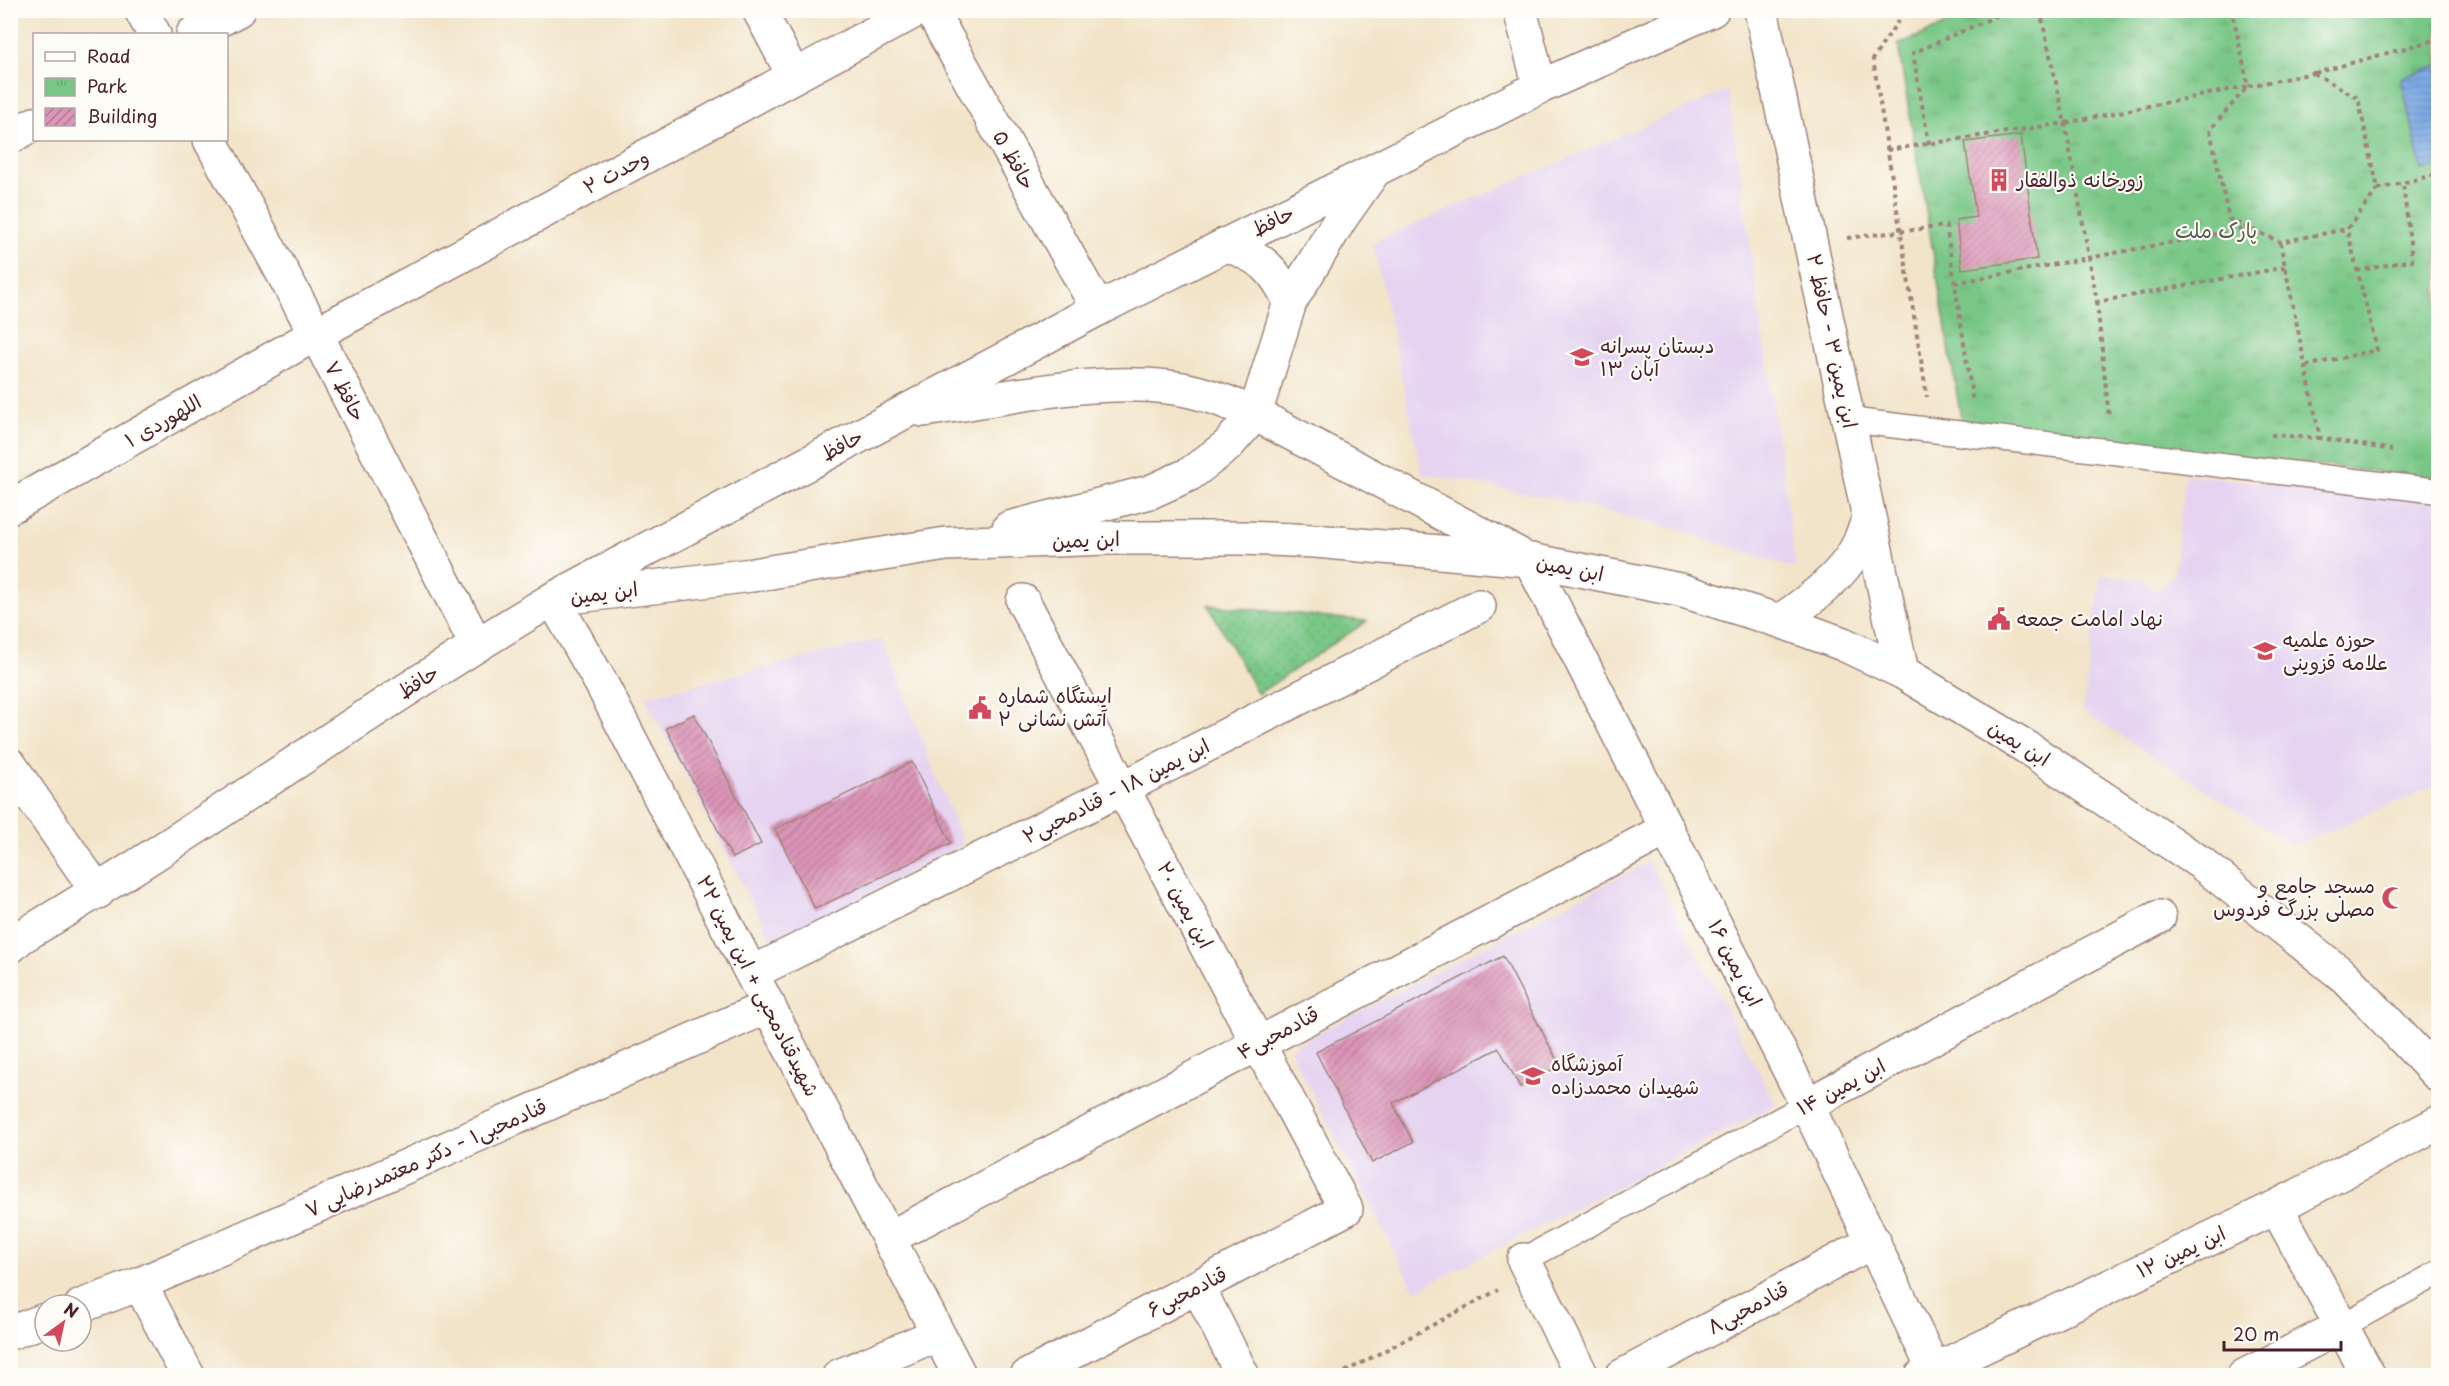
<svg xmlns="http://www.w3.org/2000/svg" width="2449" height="1386" font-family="'Playpen Sans','Playpen Sans Arabic',sans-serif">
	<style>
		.built { fill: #e5d3f1 }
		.grass { fill: url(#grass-dots); stroke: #627358; stroke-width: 1.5 }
		.park { fill: url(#park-tufts); stroke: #627358; stroke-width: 1.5 }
		.water { fill: url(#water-rules); stroke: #626488; stroke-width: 1.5 }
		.building { fill: url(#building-hatch) }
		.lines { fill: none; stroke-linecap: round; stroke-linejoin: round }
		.lane-casing { stroke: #9e827a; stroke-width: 27 }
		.street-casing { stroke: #9e827a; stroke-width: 36 }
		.secondary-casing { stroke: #9e827a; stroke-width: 36 }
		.path { stroke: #9e827a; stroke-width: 4; stroke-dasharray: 4.5 4.5; stroke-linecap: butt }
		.lane { stroke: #fff; stroke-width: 24 }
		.street { stroke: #fff; stroke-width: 33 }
		.secondary { stroke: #fff; stroke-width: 33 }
		.labels { text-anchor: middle; stroke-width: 4.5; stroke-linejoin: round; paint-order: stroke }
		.street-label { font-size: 20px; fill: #4a1f2b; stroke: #fdfcf7 }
		.poi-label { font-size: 20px; fill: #4a1f2b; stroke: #fdfcf7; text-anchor: start }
		.park-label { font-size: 20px; fill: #5a5a4b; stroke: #fdfcf7 }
	</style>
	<defs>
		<pattern id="grass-dots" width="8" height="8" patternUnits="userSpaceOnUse" patternTransform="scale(1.5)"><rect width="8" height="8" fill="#79c786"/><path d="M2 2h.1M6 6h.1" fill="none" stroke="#6aaa74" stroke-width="1.8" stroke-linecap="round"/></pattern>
		<pattern id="park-tufts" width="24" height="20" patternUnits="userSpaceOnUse" patternTransform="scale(1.5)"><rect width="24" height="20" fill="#79c786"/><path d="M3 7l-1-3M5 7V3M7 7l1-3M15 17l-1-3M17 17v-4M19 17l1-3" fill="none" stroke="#6aaa74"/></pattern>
		<pattern id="water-rules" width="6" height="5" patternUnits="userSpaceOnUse" patternTransform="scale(1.5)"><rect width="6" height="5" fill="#7ba9e4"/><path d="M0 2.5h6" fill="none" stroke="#6789b9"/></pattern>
		<pattern id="building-hatch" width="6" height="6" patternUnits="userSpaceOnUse" patternTransform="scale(1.5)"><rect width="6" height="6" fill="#dc95b7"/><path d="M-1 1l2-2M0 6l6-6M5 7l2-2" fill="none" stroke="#b47995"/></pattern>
	</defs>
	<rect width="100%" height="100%" fill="#fdfcf7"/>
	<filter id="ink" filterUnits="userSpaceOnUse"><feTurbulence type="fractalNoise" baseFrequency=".0167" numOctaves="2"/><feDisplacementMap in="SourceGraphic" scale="12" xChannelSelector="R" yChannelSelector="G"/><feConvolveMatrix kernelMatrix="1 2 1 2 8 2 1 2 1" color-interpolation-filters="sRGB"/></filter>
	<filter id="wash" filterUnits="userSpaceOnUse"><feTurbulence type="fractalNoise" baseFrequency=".008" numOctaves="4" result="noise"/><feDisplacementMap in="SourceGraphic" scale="24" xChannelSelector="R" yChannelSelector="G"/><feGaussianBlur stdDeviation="1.35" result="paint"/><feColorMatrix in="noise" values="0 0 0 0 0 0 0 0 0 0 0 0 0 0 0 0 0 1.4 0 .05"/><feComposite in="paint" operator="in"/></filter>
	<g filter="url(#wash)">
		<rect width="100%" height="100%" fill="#f2e4c9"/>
		<path class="built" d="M1728,90L1796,569L1681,530L1565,501L1422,473L1373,242Z
			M2185,474L2438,503V785L2292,846L2083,711L2101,575L2139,579L2156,591L2174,575Z
			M883,639L963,844L773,943L645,697Z
			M1649,862L1776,1105L1415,1291L1289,1048Z"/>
		<path class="grass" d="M1208,605L1367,621L1258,694Z"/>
		<path class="park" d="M1978,11H2438V479L1962,424L1898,45Z"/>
		<path class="water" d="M2438,66V166L2422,170L2401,78Z"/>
		<g id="blocks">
			<path class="building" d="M2021,135L2037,259L1962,269L1956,220L1976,217L1965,142Z
				M694,714L761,844L732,858L666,728Z
				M912,762L951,843L815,909L775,829Z
				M1503,956L1560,1066L1520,1087L1499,1048L1393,1103L1413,1142L1372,1163L1316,1052Z"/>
		</g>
	</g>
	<g filter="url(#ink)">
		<use href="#blocks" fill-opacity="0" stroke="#9e827a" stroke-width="1.5"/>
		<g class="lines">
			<g class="lane-casing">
				<path id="lane" d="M1848,420L2438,491
					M1524,1260L1807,1105
					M2342,1326L2438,1273"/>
			</g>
			<g class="street-casing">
				<path id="street" d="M141,10L154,34
					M759,10L794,76
					M931,10L1098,309
					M193,34L238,10
					M10,137L34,124
					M210,140L316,334L476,644
					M10,507L316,334L917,10
					M1530,560L1807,1105L1934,1370
					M553,599L601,683L960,1376
					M1023,601L1346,1209L1027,1376
					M10,765L98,892
					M752,973L1123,788L1479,606
					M1807,1105L2159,917
					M2276,1207L2369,1376
					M889,1238L1667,829
					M1524,1260L1582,1376
					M140,1284L188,1376
					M1198,1287L1243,1376
					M81,1306L140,1284L769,1006
					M10,1333L45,1320
					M839,1376L938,1334
					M1622,1376L1874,1241
					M1922,1376L2276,1207L2438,1123
					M2244,1376L2342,1326"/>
			</g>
			<g class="secondary-casing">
				<path id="secondary" d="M1520,10L1540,87
					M1761,10L1902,672
					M1226,244C1262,259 1273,266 1290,302
					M923,410C1002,399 1089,378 1168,387C1199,390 1227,402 1255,414L1518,554
					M1009,528L1150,492L1190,474L1227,446L1255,414L1290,302L1341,218L1372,174
					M553,599L752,575L946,544L1106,538H1243L1315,541L1530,560L1680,590L1780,621L1843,644L1902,672L2026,747L2201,863L2345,977L2438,1075
					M1780,621C1806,603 1842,577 1856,549C1861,539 1865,528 1869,518
					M10,947L21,937C202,830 372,706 553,599L1098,309L1540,87L1712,10"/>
			</g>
			<path class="path" d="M1913,10L1902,15L1873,59L1927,397
				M2040,10L2065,123L2248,86L2232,10
				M2314,73L2358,98L2378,189L2347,229L2280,242L2229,219L2210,130L2248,86Z
				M2315,73L2438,39
				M1929,144L1913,53L2010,10
				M1887,150L2065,123L2097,302L2286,267
				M2378,189L2438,174
				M1847,238L1946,226L1973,402
				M2280,242L2320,438L2392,450
				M2357,271L2412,260L2403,183
				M1955,283L2248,228
				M2097,302L2109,418
				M2306,366L2377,350L2347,229
				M2271,435L2320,438
				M1337,1376L1498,1290"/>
			<use href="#lane" class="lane"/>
			<use href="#street" class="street"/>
			<use href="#secondary" class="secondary"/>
		</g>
	</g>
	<defs>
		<g id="building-bare" transform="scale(1.8)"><path d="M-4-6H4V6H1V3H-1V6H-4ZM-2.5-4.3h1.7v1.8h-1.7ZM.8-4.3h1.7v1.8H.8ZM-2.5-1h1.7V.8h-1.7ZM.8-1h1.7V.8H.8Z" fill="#d1495b" stroke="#fdfcf7" stroke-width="2.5" paint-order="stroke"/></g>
		<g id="school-bare" transform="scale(1.8)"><path d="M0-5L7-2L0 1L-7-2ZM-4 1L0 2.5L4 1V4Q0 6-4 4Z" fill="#d1495b" stroke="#fdfcf7" stroke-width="2.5" paint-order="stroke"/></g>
		<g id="civic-bare" transform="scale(1.8)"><path d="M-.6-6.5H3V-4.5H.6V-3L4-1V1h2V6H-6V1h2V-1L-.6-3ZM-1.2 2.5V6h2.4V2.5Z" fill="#d1495b" stroke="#fdfcf7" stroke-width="2.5" paint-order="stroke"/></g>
		<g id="mosque-bare" transform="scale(1.8)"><path d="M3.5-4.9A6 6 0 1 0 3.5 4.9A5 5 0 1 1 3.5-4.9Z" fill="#d1495b" stroke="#fdfcf7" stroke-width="2.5" paint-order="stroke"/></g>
	</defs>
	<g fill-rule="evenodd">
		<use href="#building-bare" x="1999" y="180"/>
		<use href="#school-bare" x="1582" y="357"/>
		<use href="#civic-bare" x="1999" y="619"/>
		<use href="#school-bare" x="2265" y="651"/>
		<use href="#civic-bare" x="980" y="708"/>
		<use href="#mosque-bare" x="2393" y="898"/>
		<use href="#school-bare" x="1533" y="1076"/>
	</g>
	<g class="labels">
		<g class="street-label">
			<text transform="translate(1014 160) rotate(61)" y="7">حافظ ۵</text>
			<text transform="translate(616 172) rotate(-28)" y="7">وحدت ۲</text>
			<text transform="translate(1273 221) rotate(-26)" y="7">حافظ</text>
			<text transform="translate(1832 341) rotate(78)" y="7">ابن یمین ۳ - حافظ ۲</text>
			<text transform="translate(345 391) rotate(63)" y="7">حافظ ۷</text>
			<text transform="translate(163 421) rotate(-30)" y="7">اللهوردی ۱</text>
			<text transform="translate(842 445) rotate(-28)" y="7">حافظ</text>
			<text transform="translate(1086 540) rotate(-2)" y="7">ابن یمین</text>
			<text transform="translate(1570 568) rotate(11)" y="7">ابن یمین</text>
			<text transform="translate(604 593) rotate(-7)" y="7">ابن یمین</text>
			<text transform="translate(418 682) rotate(-33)" y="7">حافظ</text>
			<text transform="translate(2019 743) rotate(32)" y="7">ابن یمین</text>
			<text transform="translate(1116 791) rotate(-27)" y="7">ابن یمین ۱۸ - قنادمحبی۲</text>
			<text transform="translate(1185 905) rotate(62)" y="7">ابن یمین ۲۰</text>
			<text transform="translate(1735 963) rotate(63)" y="7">ابن یمین ۱۶</text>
			<text transform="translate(758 986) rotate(63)" y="7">شهیدقنادمحبی + ابن یمین ۲۲</text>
			<text transform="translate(1278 1033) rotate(-28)" y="7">قنادمحبی۴</text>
			<text transform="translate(1841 1087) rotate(-28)" y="7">ابن یمین ۱۴</text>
			<text transform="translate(426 1158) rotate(-24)" y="7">قنادمحبی۱ - دکتر معتمدرضایی ۷</text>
			<text transform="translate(2181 1252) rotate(-25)" y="7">ابن یمین ۱۲</text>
			<text transform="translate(1187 1292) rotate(-27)" y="7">قنادمحبی۶</text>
			<text transform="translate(1748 1308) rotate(-28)" y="7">قنادمحبی۸</text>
		</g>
		<g class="poi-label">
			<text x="2017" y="187">زورخانه ذوالفقار</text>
			<text x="1600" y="353">دبستان پسرانه<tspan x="1600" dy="23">۱۳ آبان</tspan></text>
			<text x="2017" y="626">نهاد امامت جمعه</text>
			<text x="2283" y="647">حوزه علمیه<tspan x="2283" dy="23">علامه قزوینی</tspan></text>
			<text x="998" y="703">ایستگاه شماره<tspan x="998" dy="23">۲ آتش نشانی</tspan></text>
			<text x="2375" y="893" text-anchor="end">مسجد جامع و<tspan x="2375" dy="23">مصلی بزرگ فردوس</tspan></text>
			<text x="1551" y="1071">آموزشگاه<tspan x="1551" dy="23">شهیدان محمدزاده</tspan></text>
		</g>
		<g class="park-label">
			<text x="2216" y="238">پارک ملت</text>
		</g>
	</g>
	<rect width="2449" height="1386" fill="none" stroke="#fdfcf7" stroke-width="36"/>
	<rect x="33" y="33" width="195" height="108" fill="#fdfcf7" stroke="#b5a4a5" stroke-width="1.5"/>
	<rect x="45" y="52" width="30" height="9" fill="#ffffff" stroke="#b5a4a5" stroke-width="1.5"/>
	<text x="87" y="63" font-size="18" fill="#4a1f2b">Road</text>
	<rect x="45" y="78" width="30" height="18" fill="url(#park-tufts)" stroke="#b5a4a5" stroke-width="1.5"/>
	<text x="87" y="93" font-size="18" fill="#4a1f2b">Park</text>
	<rect x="45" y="108" width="30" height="18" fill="url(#building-hatch)" stroke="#b5a4a5" stroke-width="1.5"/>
	<text x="87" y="123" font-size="18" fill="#4a1f2b">Building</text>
	<g transform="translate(63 1323) rotate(33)"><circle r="28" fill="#fdfcf7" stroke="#b5a4a5" stroke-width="1.5"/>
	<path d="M0-4.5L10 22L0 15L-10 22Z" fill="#d1495b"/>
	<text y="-9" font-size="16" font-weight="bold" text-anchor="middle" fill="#4a1f2b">N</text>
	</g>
	<path d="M2224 1341v9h117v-9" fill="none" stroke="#4a1f2b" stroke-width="3"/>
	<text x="2233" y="1341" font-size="18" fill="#4a1f2b" stroke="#fdfcf7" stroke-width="4.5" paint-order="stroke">20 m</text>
</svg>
